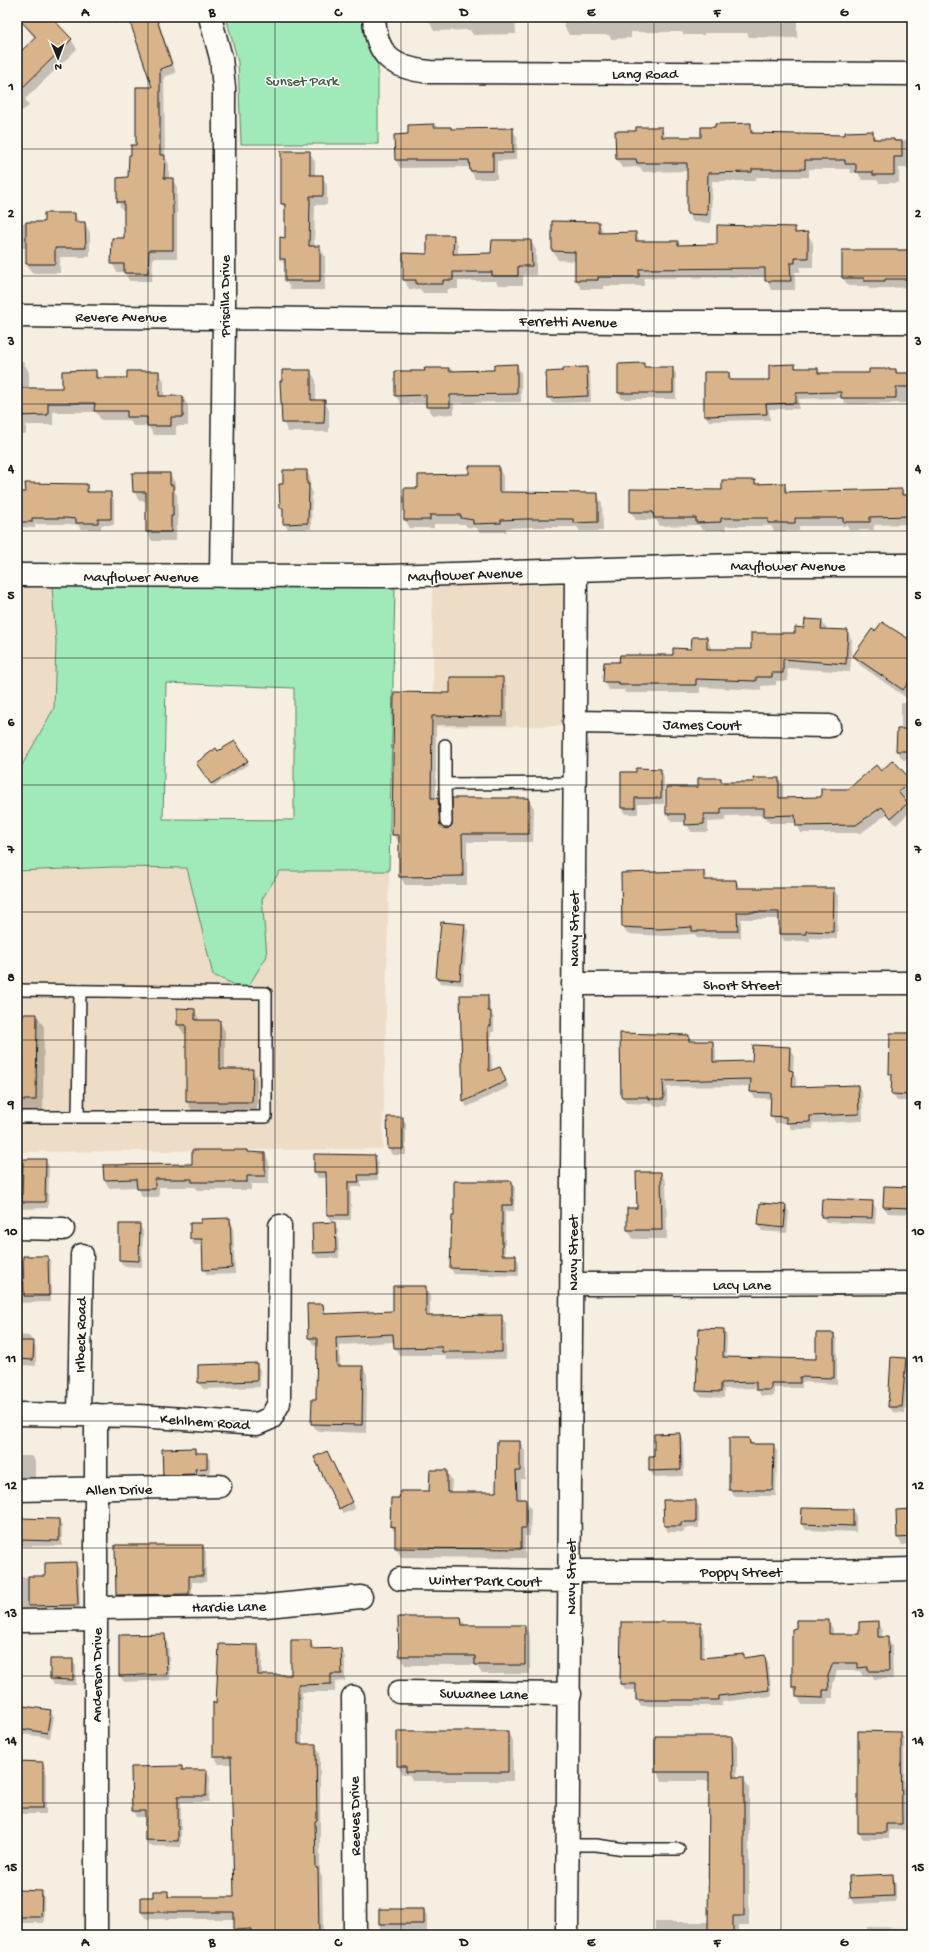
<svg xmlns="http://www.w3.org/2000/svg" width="929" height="1952" font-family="'Gochi Hand',sans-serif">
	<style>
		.built { fill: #edddc7 }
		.green { fill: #a0e9b8; stroke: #5e826a; fill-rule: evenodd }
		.shadow { fill: #0003 }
		.building { fill: #d9b48b; stroke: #1c1c1c }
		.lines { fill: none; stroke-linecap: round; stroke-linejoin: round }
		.service-casing { stroke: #1c1c1c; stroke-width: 14 }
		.minor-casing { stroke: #1c1c1c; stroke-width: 25 }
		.service { stroke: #fdfcf7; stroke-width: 11 }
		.minor { stroke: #fdfcf7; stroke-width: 22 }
		.grid { fill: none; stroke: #1c1c1c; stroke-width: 1; stroke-opacity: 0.55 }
		.labels { text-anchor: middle; stroke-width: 3; stroke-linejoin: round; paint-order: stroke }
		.street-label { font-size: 15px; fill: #1c1c1c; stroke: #fdfcf7 }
		.park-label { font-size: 15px; fill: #445a4b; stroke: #fdfcf7 }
		.neatline { fill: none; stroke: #1c1c1c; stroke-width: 1.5 }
		.grid-label { font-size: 13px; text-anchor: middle; font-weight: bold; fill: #1c1c1c }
	</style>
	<rect width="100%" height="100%" fill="#f6eee1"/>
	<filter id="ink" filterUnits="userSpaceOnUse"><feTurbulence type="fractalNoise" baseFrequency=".025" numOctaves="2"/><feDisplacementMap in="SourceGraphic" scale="8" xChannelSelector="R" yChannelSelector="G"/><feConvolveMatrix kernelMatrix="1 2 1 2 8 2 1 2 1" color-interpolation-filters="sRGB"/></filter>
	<g filter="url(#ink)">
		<path class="built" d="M566,581L565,726L434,727L432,586Z
			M17,586H52L56,642L54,708L21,767L17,792Z
			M114,867L187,868L200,920L267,956L262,899L280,871H389L383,1149L17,1152V871Z"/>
		<path class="green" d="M226,17H363C364,34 365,49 378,61V144H241L238,62Z
			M52,586L395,587L389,871H280L262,899L267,956L246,990L213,975L187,868L114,867L17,871V792L21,767L54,708L56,642ZM166,683L294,688V820L163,819Z"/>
		<path class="shadow" d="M29,17H49L71,39L77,49L25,99L29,106L17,114V67L35,39L23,23Z
			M107,17H130L124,23L119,19L115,24Z
			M149,17H155L159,23L176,73L164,77L165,157L169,164V179H172L177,187V258H153L152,281H129L125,272H117L112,263L125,239V210H122L118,202V179L129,178L132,156L137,146L153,88Z
			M255,17H268L257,21Z
			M429,17H515L516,34L473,35L470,30L434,31L429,21Z
			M564,17H797V38L749,37L747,33H704V35H684L682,32H631V38L611,39L609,35H569L564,26Z
			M750,124L755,134L846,137L872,132L877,140H912V168H899V183H879L877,180H862L858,173H851L849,169H809V177H756V181H712L711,223L693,222L688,214V171L643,172L640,167L622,168L617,159L637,132L661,128L666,138H702Z
			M434,125L435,128L451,130L512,129L517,137V160L497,161V179H475L471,171V167L400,168L396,160L409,135Z
			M309,152L315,161V176H322L327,185V205H315L314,247H319L325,256V290H291L286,281V268L281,258L286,239V211L282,203Z
			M74,214L80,223H85L90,233V257H60V273H32L27,264V248H17V223H45Z
			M599,223L604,234L636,233L640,242H677L680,246L718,245L794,228L797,233H807L813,243V267H800V272H795V290H771L766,277L644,278V286H603V289H581L576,280V261L558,260L553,251Z
			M453,236L458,245V254H492L531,241L536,250V275H523V285H498L496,281H458V289H448L447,293H423L420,289H409L404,279L428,255Z
			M912,245V287L870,289L868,286H848L843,278L912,251Z
			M17,362H23L29,372V389L63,388L96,371L100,379H128L158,372L164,381V397H183L188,406V426H176V435H154L148,426H133L130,420H101L96,412H53V425H26V434H17Z
			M643,364L646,368H672L676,374V399H622L619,393Z
			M517,365L521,373V402L454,403V414L432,415L427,403L401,404L396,396L426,372L449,369L451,372L495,371Z
			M795,365L797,369H818L820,374H870L896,370L897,373H912V403L846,404L842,398L799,399V409H769L770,420L709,421L705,415L729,373L732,381H770Z
			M587,368L590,374L591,402L552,403L548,397L564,372Z
			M310,371L316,380V401H324L329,410V432H288L283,422Z
			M498,467L503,476V493L597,494L602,503L603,531H580L577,527H531L506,528V532H479L477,528L467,527L465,524H434V528H410L405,520L419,489Z
			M306,471L310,477V487L312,491L311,529H288L284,523V514L281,508L284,485Z
			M170,474L175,483V492L177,495L178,526H176V541H152L147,532V501H139L134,491Z
			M755,481L757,485L784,484L789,493L902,490L904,494H912V524L874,525V530H849L847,526H799V531H774L771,526H726L725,530H702L699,525L660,526L656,520H636L631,512V490L723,491Z
			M87,485L90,493H110L114,500V525H101V529H81L78,525L69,524H35V528L21,527L17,524V493Z
			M822,621L827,630L847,631L852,640L850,672L787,668L788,681H776V685L761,686V690L700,687V693H625L624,690H609L604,681L620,663L674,656L692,650L707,638L712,650H752L795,634Z
			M912,642V693L908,699L860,665L854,656Z
			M502,678L507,687V725H436V799L443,808L444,829L447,830L528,799L534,808L533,842H467V885H405L400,876V844L393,834L395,693L451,694Z
			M901,703H912V760H903L897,751L898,730H901Z
			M234,742L249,764L214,786L199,766Z
			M661,770L664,776V804H638V814H625L622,808Z
			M881,772L911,781L912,792L903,800L911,811L896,825L887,814L861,833H801L797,823H769L765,815L725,816V821L708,822V832H691L686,822H672L667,814L699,788L721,779L723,783H755L778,779L783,786V799L822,798L849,790Z
			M704,872L708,881H736L740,888L833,889L838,896L837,939L810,938V941H784L780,934V919H741V938H697L695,934L664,936L627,934L623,927Z
			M464,925L468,931L463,985L440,983L437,977Z
			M461,996H487L490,1001V1012L494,1018V1032H491L492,1071L500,1068L509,1087L467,1107L464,1102Z
			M178,1009L194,1010L200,1021H219L225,1031V1070H252L257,1079V1111H192L187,1101V1034H184L178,1025Z
			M17,1015H37L44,1027L43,1112H17Z
			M891,1034H912V1101H897L892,1094L893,1079L890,1074Z
			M689,1036L692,1042H712L716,1049V1063L753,1062L790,1048L794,1055L793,1072L796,1079V1088L858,1086L862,1093L863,1121L813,1123V1129H791L788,1123H775L771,1116L772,1099L755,1098L751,1092L752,1086L667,1087V1106H654L653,1104L626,1103L622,1097Z
			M402,1118L406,1124V1155H392L389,1149Z
			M247,1151L248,1153L265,1154L269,1162V1184H251V1190H197L196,1187H159V1197H142L138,1187L109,1188L105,1180L193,1165Z
			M315,1155L375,1156L378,1162V1180L361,1181V1187H351V1220H331L328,1215L327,1178H318L315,1172Z
			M17,1159L45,1160L49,1166L48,1208L17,1209Z
			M661,1173L666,1182L667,1239H633L628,1230L638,1208Z
			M511,1182L515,1188L514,1211H505V1256H515L519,1262V1276L454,1274L451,1268Z
			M912,1188V1214L888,1213L884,1207Z
			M872,1202L876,1208L875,1224L826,1222L822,1216Z
			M786,1206L789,1212L787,1233L762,1231L759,1225Z
			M230,1219L233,1225L235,1274L207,1275L204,1269L203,1245H194L191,1239V1224Z
			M334,1224L338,1230L339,1258H317L314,1252Z
			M120,1225H139L143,1231L142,1267L123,1266L120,1260Z
			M48,1257L51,1263V1302L17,1303V1258Z
			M426,1287L430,1295V1317L501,1316L506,1324V1359L447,1360L445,1355H399L395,1347L394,1342L340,1345V1367H363L367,1374L366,1433L317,1431L312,1424L317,1400L318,1346H314L309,1338L308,1305H323L327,1315L394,1311Z
			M724,1330L727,1336L726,1358L817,1360L834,1334L837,1340V1384L802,1382V1388H774V1396H761L757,1388L724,1389V1398L700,1396L697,1391Z
			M17,1335L29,1336L33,1342L36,1348V1366L20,1365L17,1360Z
			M905,1359L909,1365L905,1413L893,1412L889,1406Z
			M256,1364L260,1370V1387L203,1389L199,1383V1366Z
			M680,1434L683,1440L684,1476L654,1477L650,1471L655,1457Z
			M749,1439L753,1445H773L777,1451L776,1496H734L730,1490Z
			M520,1442L525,1451V1479H521V1500H526L531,1509L530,1536H525V1558L401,1557L396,1548V1534L391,1526L400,1499L430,1492L446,1471L452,1480L451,1493H497Z
			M194,1449L197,1454H206L210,1460V1474L198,1475L199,1480H168L164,1474Z
			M17,1456H32L35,1461V1481H17Z
			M330,1458L355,1509L343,1514L340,1508Z
			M695,1501L699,1507V1528H684V1532H668L665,1526Z
			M803,1509L853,1510L856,1516V1532L806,1530L802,1524Z
			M912,1510V1544L902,1545L898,1538Z
			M17,1519L58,1520L62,1526V1546H17Z
			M203,1546L206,1552V1582H192V1599L120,1601L117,1595Z
			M75,1563L79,1569L80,1610L17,1611V1570L19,1577H46Z
			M461,1618L466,1626H525L530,1636V1674H482L476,1665H405L400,1656Z
			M828,1621L833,1629V1635H860L877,1622L882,1631V1638H887L892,1646L893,1679H874L872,1675L863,1676L860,1671H837L833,1684V1698H828L827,1705H802L793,1687V1630Z
			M701,1623L704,1629V1659L743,1655L745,1658L764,1656L768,1662L772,1696L722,1702V1706H641L637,1700V1690H625L621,1684Z
			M164,1635L168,1641L170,1680L124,1682L120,1676Z
			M310,1641L315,1649H341L345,1657V1681L335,1682V1692H302V1745H315L320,1753V1873L322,1877L323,1935H234L235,1919H147L142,1912L154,1898L167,1892L171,1898H235L233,1764H219L214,1756L217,1705L258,1646L262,1654V1676H292Z
			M17,1646L20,1651V1692H17Z
			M51,1660H72L76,1666V1685H54L51,1679Z
			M17,1706L50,1711L54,1717L50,1738L17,1733Z
			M507,1732L513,1741V1781H412L409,1775H403L398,1766Z
			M901,1733L904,1739L905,1830H889V1839H863L859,1833Z
			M732,1737L737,1746V1778H743L749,1788V1925H738V1935H655V1922H709L710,1781H662L656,1771Z
			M17,1762L42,1763L46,1769V1814H17Z
			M181,1767L183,1771H206L210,1777L209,1802H181V1847L149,1846L146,1840V1817H136L133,1811Z
			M892,1875L896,1882V1902L855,1904L851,1898Z
			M17,1887L20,1891L41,1892L44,1898V1923H17Z
			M380,1910H424L427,1916V1935H380Z
			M867,1927L912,1928V1935H867Z"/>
		<path class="building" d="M17,17H51L72,39L17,93V55L36,37Z
			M146,17H156L172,65L160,69V155H165L164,178H173V250H149L148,273H124V264H111L112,238H124V202H117V178L128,177L129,155H131V145H136V87H152L130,22Z
			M751,123V133L845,135V132L873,131V139H894V141H902V157H894V175H873V172H856V164H845V160H805V169H752V172L708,173L707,215L687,214V163H637L636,159H616L615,131H636V127H662V137H701V127H715V124Z
			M434,124V127H451V129L513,128V153H493V171H470L469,160H395L394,135L408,134V125Z
			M281,151H310V175H323V196H310V203L309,246H320V281H285V259H280V237L285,238V204H281Z
			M44,213H75V222H85L86,248H55V264H26V222H44Z
			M552,221L599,222V233L636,232V241H678V245L717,244V225L795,227V233L808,232V258H795V263H790L791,281H765V268L639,269V277H598V280H575V252L552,251Z
			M427,235H454L453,254L491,253L492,240H531L532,266H518V276H492V272H453V280H443V284H416V280H403V253L427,254Z
			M842,250H912V279H885V281H864V278H842Z
			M644,363V367H673V393H618V364Z
			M517,364V394L450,395V407H426V395L395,396V371H425L424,368H449V371L494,370V365Z
			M795,364V368H818V373H869V369H896V373H912V387H896V398H841V392L796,393V403L766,404L767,414L704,416V372H729V380H769V365Z
			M587,367L588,396L547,398L546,372L563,371V368Z
			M96,370V378H127V371H159V396H183V417H171V426H147V417H127V411H94L95,403H48V415L17,416V388H62V371Z
			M282,370H311V400H325L324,423H282L280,381H282Z
			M469,466H499V492L598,493V522L574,523L573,519H525L501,520V523L473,524V520L461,518V515H430V520H404V488H418V475L469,474Z
			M283,470H307V484H309L308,523L283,524V508H280L279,484H283Z
			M132,473H170V485H173V516H171V532H146V492H133Z
			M722,480H755V484L785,483V492L902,489V495H912V516L870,517V522H843V518H795V523H768V518H721V522L696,523V518H654L653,512H630V489L722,490Z
			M25,483L87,484V492H111V519H98V523H76V519L65,518H32V522H17V492H26Z
			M805,619L822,620L821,629L848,630L846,664L783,659V673H772V677H756V681L696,679V685H619V682H603L604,662H619L620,655H673V648L691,649L692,637H707V649H751V633H795V627L804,628Z
			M882,622L912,641V677L903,690L853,656L872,629L875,631Z
			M450,677H503V717L432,716L431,798H438L440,825L447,829L452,825V798H529V834H462L463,876L399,877V835H392L394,692L450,693Z
			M897,729H912V751H896Z
			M235,741L248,761L211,784L196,763L216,748L218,751Z
			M893,760L912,781L898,792L908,803L891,818L882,807L856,825L796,826L795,815L764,816V808H721V814H704V824L685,825V814H666V787H698V778H721V782H754L753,778H779V798L821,797V789H848L876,765L881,771Z
			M636,768L661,769V798H635V808H621V772H636Z
			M687,871H704V880H736L737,888H834L833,932L806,931V934H779V912H737L738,931H692V927L659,929L622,927L621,873Z
			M441,922L465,924L460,980L436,978Z
			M460,995H488V1011H491V1026H488L489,1071L500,1067L506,1081L463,1102Z
			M177,1008L195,1009V1020H220V1069H253L252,1102H186V1025H177Z
			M17,1014H37L36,1100H17Z
			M620,1033L689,1035V1041H713V1062L752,1061L753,1045L790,1047L789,1070L793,1071L792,1087L858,1085L859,1114L810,1116V1122L786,1123V1117L770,1116L771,1093L750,1092L751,1079L663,1081L664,1099H649V1097H621Z
			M890,1033H912L911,1095L891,1094L892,1074H889Z
			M387,1117H403V1149H388Z
			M192,1150H247V1152L265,1153V1176H247V1182H192V1179H155V1189H137L136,1179L104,1180L103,1165L192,1164Z
			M314,1154L375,1155L376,1175H358L359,1182H348V1215H327L326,1172H314Z
			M23,1159H46L45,1202H22Z
			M636,1172H661L662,1230H627V1208H637Z
			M454,1181H512V1205H502V1255H516V1270L450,1268L452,1216H454Z
			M884,1186L912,1187V1208L883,1207Z
			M822,1199L873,1201L872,1218L821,1217Z
			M760,1203L786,1205L784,1228L758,1225Z
			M230,1218L232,1268L203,1270L202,1239H190V1223H201V1219Z
			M335,1222L336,1252L313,1253L312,1223Z
			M119,1224H140L139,1261L119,1260Z
			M23,1256H48L49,1296H24Z
			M393,1286H426V1316L502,1315V1352H442V1347L394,1348L393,1334L336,1337L337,1366H363L362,1425L311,1424L312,1399H316L317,1338H308L307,1304H323L324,1314L393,1311Z
			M699,1328L724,1329L723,1357L816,1359V1333H834V1378L800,1377V1383H771V1390H756V1382L721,1383V1392L696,1391Z
			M17,1341H34L33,1360L17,1359Z
			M891,1357L906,1358L902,1407H888Z
			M257,1363V1381L198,1383V1365Z
			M680,1433L681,1470L649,1471V1456H654V1434Z
			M729,1438H749L750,1444H774L773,1490H729Z
			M497,1441H520V1471H516L517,1499H526V1528H521V1549L395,1548V1527L390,1526L391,1498H399L400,1491H429L430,1470H447V1492H496Z
			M195,1448V1453H207V1468L195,1469L196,1474L163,1475L162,1449Z
			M327,1451L352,1502L339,1509L314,1457Z
			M663,1500H696V1522H681V1526H664Z
			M802,1508L853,1509V1526L801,1524Z
			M912,1509V1537L897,1538L896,1510Z
			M17,1518L59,1519V1541L17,1540Z
			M115,1545H203V1576H189V1594L116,1595Z
			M76,1562L78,1605L28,1606V1576H45V1563Z
			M398,1617H461L462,1625H525V1665H475V1656H399Z
			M796,1620H829V1634H859V1622L878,1621V1637H888L889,1671H868V1667L858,1668V1663H833L828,1676L829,1690H823V1698L796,1697V1687H792V1629L796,1628Z
			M621,1622H701V1658L744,1654V1658L765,1655L769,1690L719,1696V1700H636V1684H620Z
			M165,1634L167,1674L119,1676V1635Z
			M291,1640H311V1649L341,1648L342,1674H331V1684L298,1685V1744H316L317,1820L315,1821L316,1868H318L319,1935H251V1929L234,1930V1912H141V1897H153V1891H168V1897H234L231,1757H213V1702L216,1704L219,1644L258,1645V1675H291Z
			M50,1659H73V1680L50,1679Z
			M17,1705L51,1710L47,1733L17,1728Z
			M397,1731H508V1772H406V1766H397Z
			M858,1731L901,1732L902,1824H886V1833H858Z
			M655,1736H732L733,1777H744V1916H733V1935H708L709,1772H655Z
			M17,1761L43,1762V1808H17Z
			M182,1766V1770H207L206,1796H178V1841L145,1840V1811H132L131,1767Z
			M893,1874L894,1896L850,1898L849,1876Z
			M17,1890L42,1891L41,1917H17Z
			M379,1909H424V1924H379Z"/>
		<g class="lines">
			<g class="service-casing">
				<path id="service" d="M445,745V784L574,783
					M445,784L446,822
					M17,990L266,993V1117H17
					M78,1117L80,991
					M568,1845H596L625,1849H679"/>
			</g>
			<g class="minor-casing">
				<path id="minor" d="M210,17L221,58L224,88V316L221,576
					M374,17C376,56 392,68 430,72L912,74
					M17,316L618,322H912
					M17,575L388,576L736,565H912
					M574,722L829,726
					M573,984L912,983
					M17,1228L63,1229
					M572,1284L912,1283
					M17,1414L139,1416L257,1424L271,1418L279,1403L280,1226
					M79,1414L82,1255
					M96,1415V1935
					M17,1490L220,1486
					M570,1571H831L912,1569
					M400,1579L570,1581
					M96,1608L266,1606L361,1597
					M17,1621L96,1620
					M399,1692L570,1694
					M353,1697L355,1935
					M567,1935L576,570"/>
			</g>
			<use href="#service" class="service"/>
			<use href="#minor" class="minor"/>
		</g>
	</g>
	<path class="grid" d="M148,17V1935M275,17V1935M401,17V1935M528,17V1935M654,17V1935M781,17V1935M17,149H912M17,276H912M17,404H912M17,531H912M17,658H912M17,785H912M17,912H912M17,1040H912M17,1167H912M17,1294H912M17,1421H912M17,1548H912M17,1676H912M17,1803H912"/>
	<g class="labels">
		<g class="street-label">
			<text x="645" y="78">Lang Road</text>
			<text transform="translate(224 296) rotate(-90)" y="5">Priscilla Drive</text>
			<text x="121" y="321">Revere Avenue</text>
			<text transform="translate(568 321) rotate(1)" y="5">Ferretti Avenue</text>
			<text x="788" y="570">Mayflower Avenue</text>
			<text transform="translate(465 574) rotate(-2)" y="5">Mayflower Avenue</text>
			<text x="141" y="581">Mayflower Avenue</text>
			<text transform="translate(702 724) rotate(1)" y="5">James Court</text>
			<text transform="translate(573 929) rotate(-90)" y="5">Navy Street</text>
			<text x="742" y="989">Short Street</text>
			<text transform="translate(572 1253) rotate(-90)" y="5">Navy Street</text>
			<text x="742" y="1289">Lacy Lane</text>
			<text transform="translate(80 1335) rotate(-89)" y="5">Irlbeck Road</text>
			<text transform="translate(205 1421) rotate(4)" y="5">Kehlhem Road</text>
			<text transform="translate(119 1489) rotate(-1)" y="5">Allen Drive</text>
			<text x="741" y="1576">Poppy Street</text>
			<text transform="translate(570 1577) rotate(-90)" y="5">Navy Street</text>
			<text transform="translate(485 1580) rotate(1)" y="5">Winter Park Court</text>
			<text transform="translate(229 1606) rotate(-1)" y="5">Hardie Lane</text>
			<text transform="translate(96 1675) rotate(-90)" y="5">Anderson Drive</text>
			<text transform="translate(484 1693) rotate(1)" y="5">Suwanee Lane</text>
			<text transform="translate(354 1816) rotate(-91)" y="5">Reeves Drive</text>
		</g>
		<g class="park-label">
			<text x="302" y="85">Sunset Park</text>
		</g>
	</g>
	<rect width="929" height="1952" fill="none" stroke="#fdfcf7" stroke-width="44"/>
	<g transform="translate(58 58) rotate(179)" stroke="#fdfcf7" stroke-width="3" paint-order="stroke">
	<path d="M0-3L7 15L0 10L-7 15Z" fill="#1c1c1c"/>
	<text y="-6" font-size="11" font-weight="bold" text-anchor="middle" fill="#1c1c1c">N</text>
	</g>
	<rect x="22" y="22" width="885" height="1908" class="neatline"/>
	<g class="grid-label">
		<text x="85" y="16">A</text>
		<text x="212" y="16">B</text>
		<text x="338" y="16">C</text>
		<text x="464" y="16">D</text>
		<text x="591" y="16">E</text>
		<text x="717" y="16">F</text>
		<text x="844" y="16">G</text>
		<text x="11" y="90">1</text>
		<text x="918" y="90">1</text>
		<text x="11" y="217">2</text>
		<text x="918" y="217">2</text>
		<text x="11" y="345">3</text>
		<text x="918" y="345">3</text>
		<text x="11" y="472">4</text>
		<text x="918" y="472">4</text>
		<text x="11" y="599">5</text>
		<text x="918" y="599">5</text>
		<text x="11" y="726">6</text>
		<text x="918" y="726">6</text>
		<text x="11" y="853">7</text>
		<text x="918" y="853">7</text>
		<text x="11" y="981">8</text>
		<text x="918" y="981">8</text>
		<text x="11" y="1108">9</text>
		<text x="918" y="1108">9</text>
		<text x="11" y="1235">10</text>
		<text x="918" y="1235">10</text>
		<text x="11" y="1362">11</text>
		<text x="918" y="1362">11</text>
		<text x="11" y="1489">12</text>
		<text x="918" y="1489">12</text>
		<text x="11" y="1617">13</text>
		<text x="918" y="1617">13</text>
		<text x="11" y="1744">14</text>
		<text x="918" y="1744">14</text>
		<text x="11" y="1871">15</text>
		<text x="918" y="1871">15</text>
		<text x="85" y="1946">A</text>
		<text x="212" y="1946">B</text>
		<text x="338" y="1946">C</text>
		<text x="464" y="1946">D</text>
		<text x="591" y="1946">E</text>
		<text x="717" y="1946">F</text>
		<text x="844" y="1946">G</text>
	</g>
</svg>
